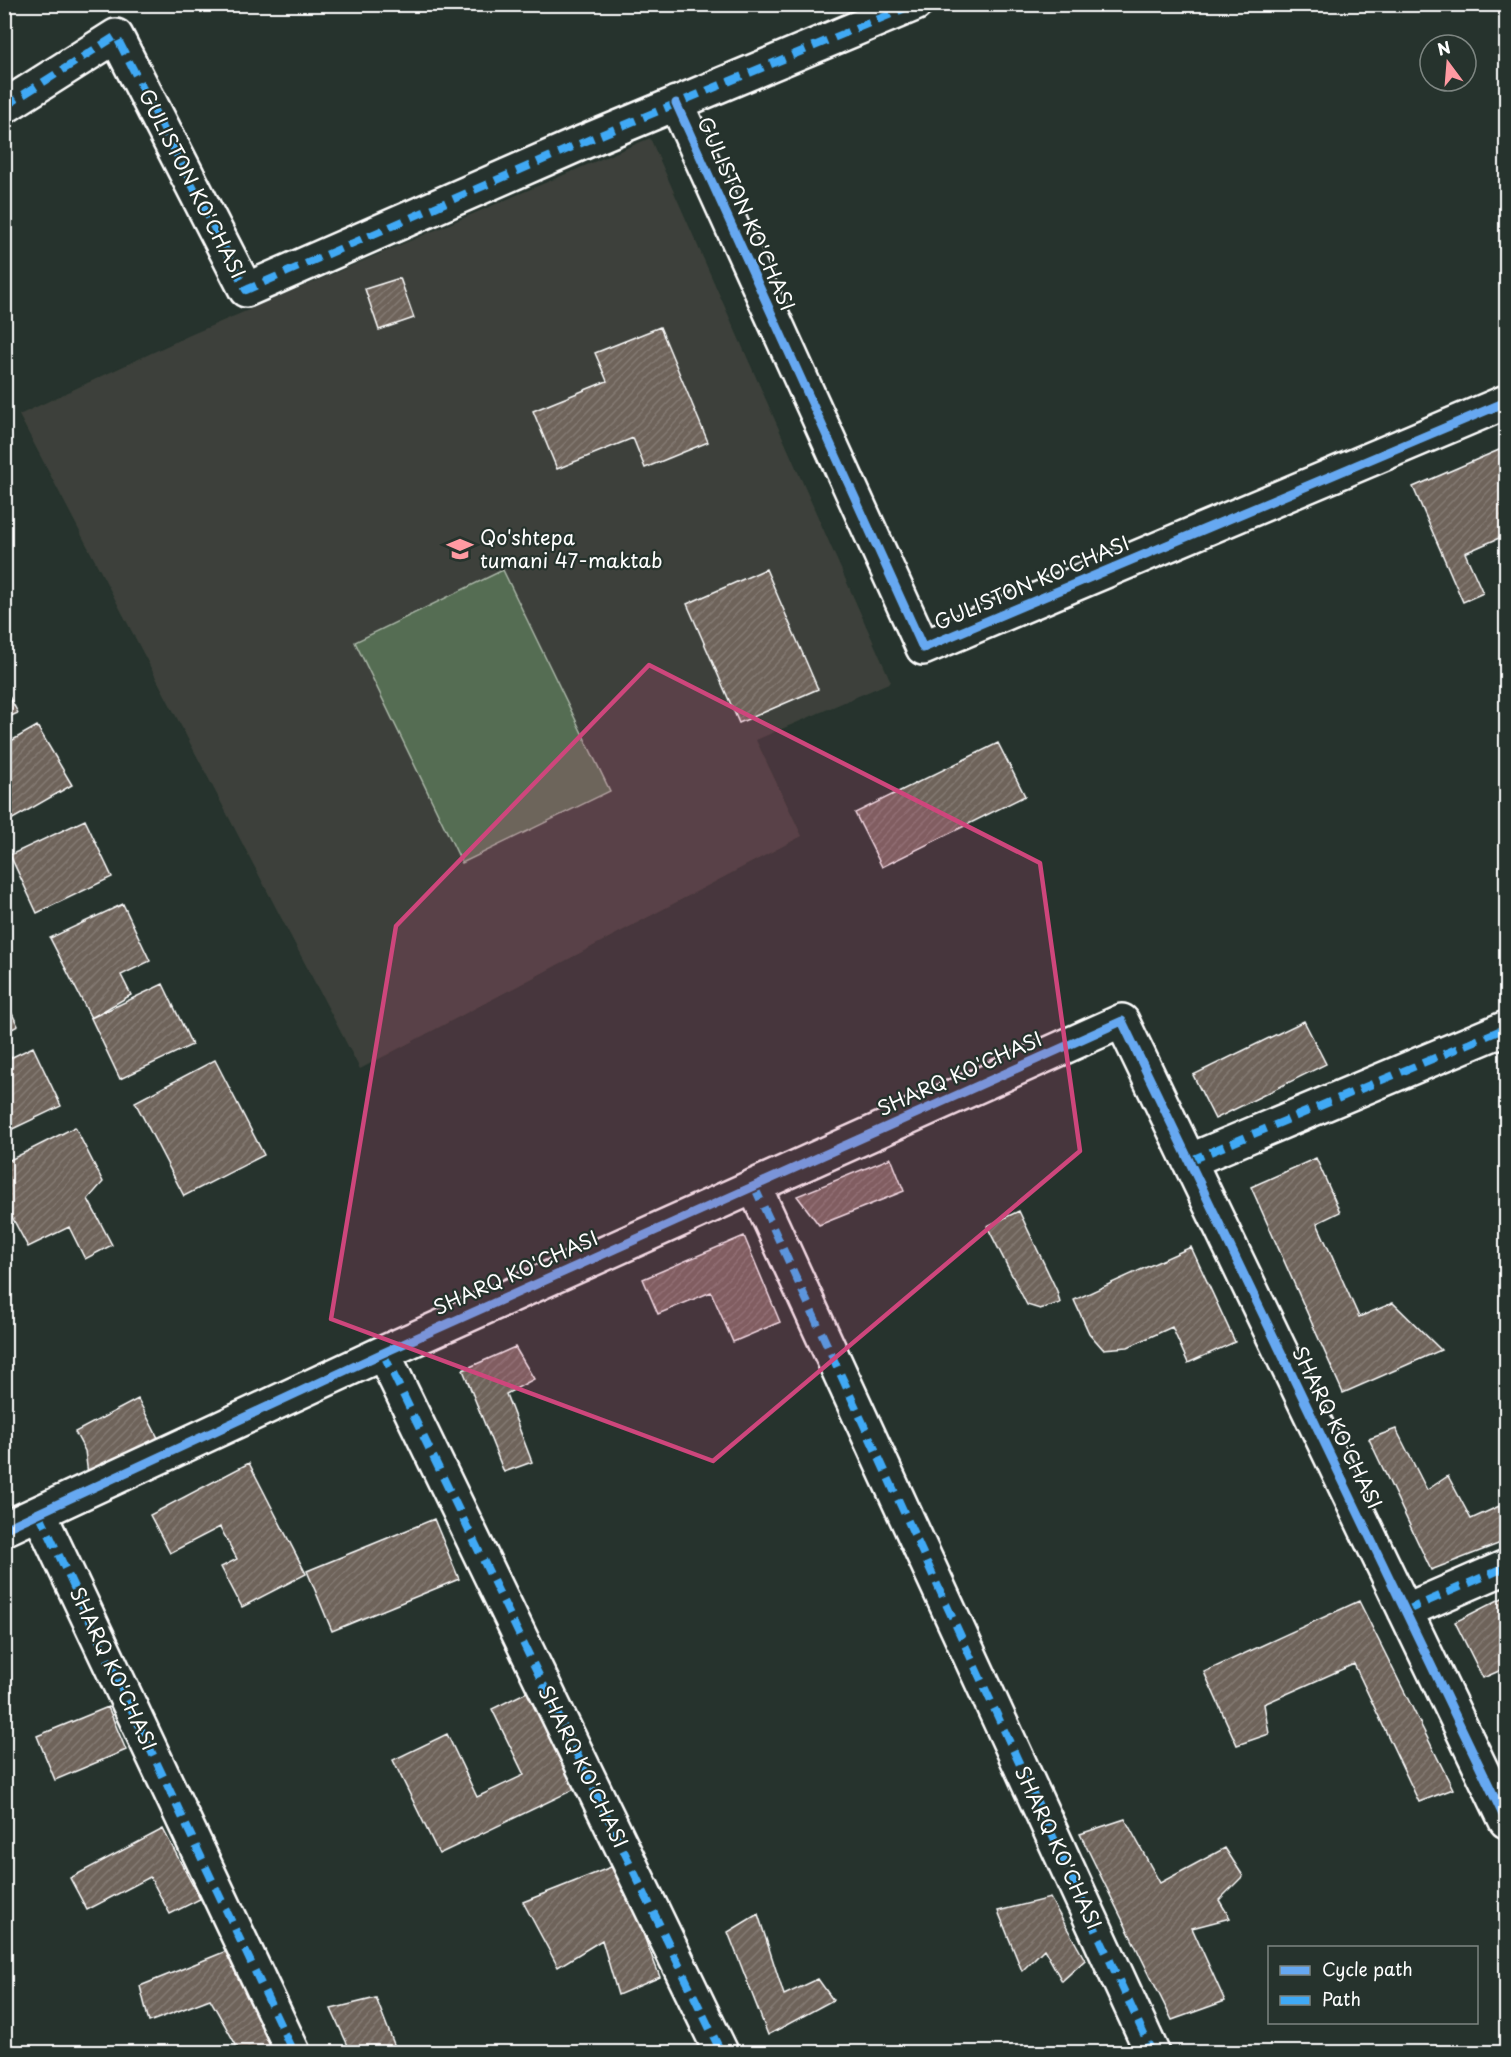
<svg xmlns="http://www.w3.org/2000/svg" width="1511" height="2057" font-family="'Playpen Sans',sans-serif">
	<style>
		.built { fill: #3c413a }
		.green { fill: #556d52; stroke: #aab6a8; stroke-width: 1.5 }
		.building { fill: url(#building-hatch); stroke: #fff; stroke-width: 1.5 }
		.lines { fill: none; stroke-linecap: round; stroke-linejoin: round }
		.minor-casing { stroke: #fff; stroke-width: 38 }
		.minor { stroke: #26332d; stroke-width: 33 }
		.quiet { stroke: #3fa9f5; stroke-width: 8; stroke-dasharray: 15 8; stroke-linecap: butt }
		.cycleway-casing { stroke: #26332d; stroke-width: 13 }
		.cycleway { stroke: #66a8f1; stroke-width: 9 }
		.marked { fill: #ce467c; fill-opacity: 0.2; stroke: #ce467c; stroke-width: 4.5; stroke-linejoin: round }
		.labels { text-anchor: middle; stroke-width: 4.5; stroke-linejoin: round; paint-order: stroke }
		.street-label { font-size: 20px; fill: #fff; stroke: #26332d }
		.poi-label { font-size: 20px; fill: #fff; stroke: #26332d; text-anchor: start }
	</style>
	<defs>
		<pattern id="building-hatch" width="6" height="6" patternUnits="userSpaceOnUse" patternTransform="scale(1.5)"><rect width="6" height="6" fill="#6e635a"/><path d="M-1 1l2-2M0 6l6-6M5 7l2-2" fill="none" stroke="#847a73"/></pattern>
	</defs>
	<rect width="100%" height="100%" fill="#26332d"/>
	<filter id="ink" filterUnits="userSpaceOnUse"><feTurbulence type="fractalNoise" baseFrequency=".0167" numOctaves="2"/><feDisplacementMap in="SourceGraphic" scale="12" xChannelSelector="R" yChannelSelector="G"/><feConvolveMatrix kernelMatrix="1 2 1 2 8 2 1 2 1" color-interpolation-filters="sRGB"/></filter>
	<g filter="url(#ink)">
		<path class="built" d="M650,138L891,682L756,740L802,836L360,1069L19,415L190,335Z"/>
		<path class="green" d="M503,570L610,791L462,863L355,642Z"/>
		<path class="building" d="M400,278L414,318L379,330L365,289Z
			M660,327L708,442L645,468L633,438L557,469L533,411L607,381L595,353Z
			M1506,447V535L1465,553L1483,593L1463,602L1413,487Z
			M766,569L818,689L739,723L687,604Z
			M4,687L18,713L4,719Z
			M37,726L72,785L4,824V745Z
			M998,743L1025,796L882,867L855,813Z
			M85,820L112,877L37,913L10,855Z
			M123,904L150,961L121,975L131,995L91,1018L50,938Z
			M163,984L192,1045L120,1079L91,1018Z
			M4,997L18,1026L4,1033Z
			M1304,1021L1326,1064L1215,1119L1193,1075Z
			M33,1047L61,1106L4,1133V1061Z
			M215,1060L264,1155L184,1196L135,1102Z
			M75,1127L103,1182L88,1199L112,1245L85,1259L69,1227L28,1247L4,1202V1163Z
			M891,1158L904,1191L819,1225L797,1196Z
			M1316,1158L1340,1212L1317,1223L1359,1317L1393,1303L1441,1350L1343,1393L1251,1187Z
			M1019,1211L1057,1291L1060,1303L1040,1309L1027,1305L987,1226Z
			M744,1236L780,1322L733,1342L711,1292L658,1314L643,1279Z
			M1191,1247L1235,1342L1188,1363L1172,1327L1128,1347L1103,1349L1089,1333L1074,1300Z
			M515,1347L534,1379L506,1394L532,1462L504,1472L463,1370Z
			M138,1399L158,1438L88,1474L85,1451L75,1432Z
			M1396,1429L1427,1490L1448,1476L1471,1519L1506,1503V1541L1431,1570L1369,1439Z
			M249,1463L306,1574L242,1607L221,1567L237,1559L220,1527L170,1553L150,1515Z
			M434,1519L459,1579L332,1631L307,1571Z
			M1506,1596V1668L1483,1678L1455,1622Z
			M1359,1601L1453,1789L1419,1802L1354,1664L1264,1704L1269,1734L1237,1745L1204,1672Z
			M529,1691L575,1789L439,1854L393,1760L447,1734L477,1797L524,1775L492,1709Z
			M108,1707L126,1750L55,1780L37,1736Z
			M1125,1819L1160,1883L1225,1848L1243,1876L1219,1900L1230,1918L1192,1928L1225,2001L1172,2020L1080,1834Z
			M163,1829L200,1899L170,1914L150,1877L87,1910L70,1878Z
			M616,1865L660,1977L618,1995L602,1940L558,1967L523,1902Z
			M1050,1898L1085,1960L1062,1981L1044,1949L1022,1971L998,1911Z
			M758,1914L784,1995L818,1979L833,2000L768,2035L728,1932Z
			M229,1950L274,2047L262,2052H240L210,1999L149,2022L140,1986Z
			M376,1998L397,2052H351L331,2009Z"/>
		<g class="lines">
			<g class="minor-casing">
				<path id="minor" d="M676,103L923,648L1506,402
					M4,107L116,36L246,290L579,144L915,4
					M1189,1161L1506,1028
					M754,1186L1152,2052
					M383,1353L721,2052
					M39,1513L293,2052
					M4,1529L383,1353L1122,1021L1506,1821
					M1405,1611L1506,1567"/>
			</g>
			<use href="#minor" class="minor"/>
			<path class="quiet" d="M4,107L116,36L246,290L579,144L915,4
				M1189,1161L1506,1028
				M754,1186L1152,2052
				M383,1353L721,2052
				M39,1513L293,2052
				M1405,1611L1506,1567"/>
			<g class="cycleway-casing">
				<path id="cycleway" d="M676,103L923,648L1506,402
					M4,1529L383,1353L1122,1021L1506,1821"/>
			</g>
			<use href="#cycleway" class="cycleway"/>
		</g>
	</g>
	<path class="marked" d="M649,665L1040,863L1080,1151L713,1461L331,1319L396,926Z"/>
	<defs>
		<g id="school-bare" transform="scale(2.07)"><path d="M0-5L7-2L0 1L-7-2ZM-4 1L0 2.5L4 1V4Q0 6-4 4Z" fill="#ff9aa2" stroke="#26332d" stroke-width="2.5" paint-order="stroke"/></g>
	</defs>
	<g fill-rule="evenodd">
		<use href="#school-bare" x="460" y="549"/>
	</g>
	<g class="labels">
		<g class="street-label">
			<text transform="translate(192 184) rotate(63)" y="7">GULISTON KO'CHASI</text>
			<text transform="translate(746 214) rotate(66)" y="7">GULISTON KO'CHASI</text>
			<text transform="translate(1032 583) rotate(-23)" y="7">GULISTON KO'CHASI</text>
			<text transform="translate(960 1074) rotate(-24)" y="7">SHARQ KO'CHASI</text>
			<text transform="translate(516 1273) rotate(-24)" y="7">SHARQ KO'CHASI</text>
			<text transform="translate(1337 1428) rotate(64)" y="7">SHARQ KO'CHASI</text>
			<text transform="translate(113 1669) rotate(65)" y="7">SHARQ KO'CHASI</text>
			<text transform="translate(583 1767) rotate(64)" y="7">SHARQ KO'CHASI</text>
			<text transform="translate(1058 1848) rotate(65)" y="7">SHARQ KO'CHASI</text>
		</g>
		<g class="poi-label">
			<text x="480" y="545">Qo'shtepa<tspan x="480" dy="23">tumani 47-maktab</tspan></text>
		</g>
	</g>
	<rect width="1511" height="2057" fill="none" stroke="#26332d" stroke-width="24"/>
	<rect x="12" y="12" width="1487" height="2033" fill="none" stroke="#fff" stroke-width="2" filter="url(#ink)"/>
	<rect x="1268" y="1946" width="210" height="78" fill="#26332d" stroke="#7d8581" stroke-width="1.5"/>
	<rect x="1280" y="1966" width="30" height="9" fill="#66a8f1" stroke="#7d8581" stroke-width="1.5"/>
	<text x="1322" y="1976" font-size="18" fill="#ffffff">Cycle path</text>
	<rect x="1280" y="1996" width="30" height="9" fill="#3fa9f5" stroke="#7d8581" stroke-width="1.5"/>
	<text x="1322" y="2006" font-size="18" fill="#ffffff">Path</text>
	<g transform="translate(1448 63) rotate(344)"><circle r="28" fill="#26332d" stroke="#7d8581" stroke-width="1.5"/>
	<path d="M0-4.5L10 22L0 15L-10 22Z" fill="#ff9aa2"/>
	<text y="-9" font-size="16" font-weight="bold" text-anchor="middle" fill="#ffffff">N</text>
	</g>
</svg>
